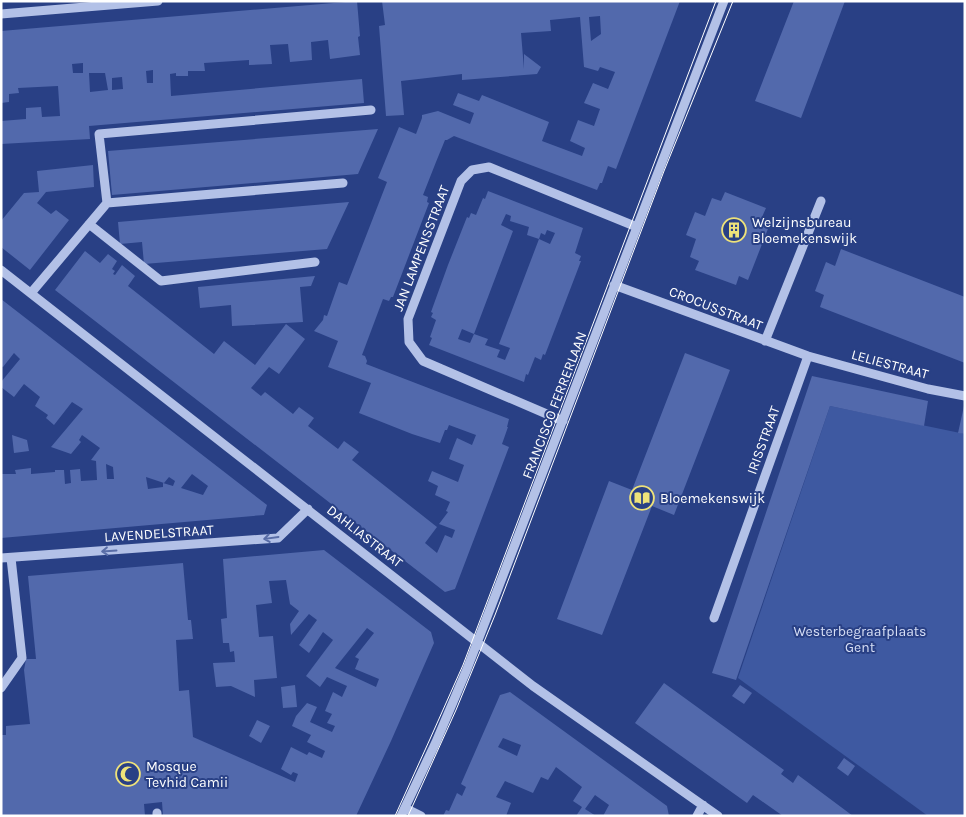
<svg xmlns="http://www.w3.org/2000/svg" width="966" height="817" font-family="Karla,sans-serif">
	<style>
		.green { fill: #3e59a1 }
		.building { fill: #5269ac; fill-rule: evenodd }
		.lines { fill: none; stroke-linecap: round; stroke-linejoin: round }
		.minor { stroke: #b3c1e7; stroke-width: 9 }
		.tram { stroke: #fff; stroke-width: 1 }
		.oneway { stroke: #596da7 }
		.labels { text-anchor: middle; stroke-width: 4; stroke-linejoin: round; paint-order: stroke }
		.poi-label { font-size: 14px; fill: #fff; stroke: #294085; text-anchor: start }
		.street-label { font-size: 14px; fill: #fff; stroke: #294085 }
		.park-label { font-size: 14px; fill: #d7dff6; stroke: #294085 }
	</style>
	<rect width="100%" height="100%" fill="#294085"/>
	<path class="green" d="M830,406L965,434V816H928L738,678Z"/>
	<path class="building" d="M357,1L360,36L358,37L360,55L330,59L328,40L311,42L312,60L290,62L288,44L270,45L272,64L249,65V60L204,63L205,71H188V76H176V73L170,74L171,96L362,79L364,103L89,126L90,139L1,144V121L26,119V108L41,107L42,117L60,116L58,86L18,88L19,93L9,94V102L1,103V31ZM83,63V73H73L72,64ZM153,70V83H147L146,71ZM89,73H105L108,90L90,92ZM122,77L123,89L112,90V78Z
		M382,1H680L616,169L608,166L602,183H600L597,190L454,136L447,140H445L436,162L423,195L428,197L427,202L429,203L393,297H391L389,301L383,299L362,355L365,356L367,361L366,364L509,419L507,427H508L502,444L509,447L455,589L445,592L55,290L85,251L100,263L108,254L117,261L112,269L115,271L113,274L115,275L122,265L135,276L128,286L214,354L224,341L255,365L286,324L305,339L279,374L269,367L251,388L261,396L265,392L293,414L299,407L314,418L308,426L338,449L344,441L359,452L352,460L437,527L425,543L437,553L445,535L452,538L455,530L439,524L448,512L446,511L450,502L435,495L438,486L428,481L432,471L458,482L464,465L449,459L453,448L457,438L472,445L476,435L449,425L447,430H445L440,443L412,434L359,413L371,383L328,367L338,341L314,331L323,320L324,315L327,316L339,282L347,285L387,182L378,178L399,127L416,134L422,118V115L438,111L470,124L474,113L453,105L458,93L479,101L482,95L549,122L542,141L582,156L585,148L570,141L578,120L594,126L600,109L584,103L593,83L608,89L615,72L600,67L598,71L584,67L580,17L550,20L551,31L521,33L524,69V54L541,67L537,74L462,80V74L401,81L404,115L386,116L379,26L385,25ZM600,16L601,34L591,41L589,17Z
		M794,1H845L801,118L755,101Z
		M378,129L358,174L112,195L108,151Z
		M93,165L94,187L46,192L37,203L51,214L56,210L69,220L30,270L1,247V221L24,193L39,192L37,171Z
		M488,191L583,228L575,253L581,256L579,261H581L545,355L543,354L541,360L535,357L528,375L526,374L524,382L429,345L432,338L430,337L436,320L431,317L433,313L431,312L448,265L467,217L469,218L471,213L476,215L483,198L485,199ZM506,214L511,216L510,221L529,227L527,235L539,239L541,233L545,235L547,230L555,233L550,244L539,239L499,344L510,348L505,360L497,357L500,350L485,345L488,339L474,334L513,231L501,225ZM462,329L474,334L470,343L458,339Z
		M725,192L766,208L762,217L771,221L748,280L739,276L736,285L695,270L699,261L690,257L696,239L686,235L695,212L705,216L712,198L721,201Z
		M349,202L327,249L144,264L142,242L120,244L118,222Z
		M841,249L965,297V363L820,307L824,295L815,291L826,262L835,266Z
		M315,276L311,286L300,287L303,322L232,326L231,305L200,308L198,287Z
		M1,299L267,505L264,515L1,538V474H16L15,470L31,468V474L55,472V470H64L65,484L71,483L70,470L80,469L81,481L97,480L96,461L91,460L100,448L82,435L79,440L81,442L71,454L51,447L83,409L72,402L54,425L46,418L48,415L35,406L40,397L24,384L14,397L1,387V382L20,359L14,353L3,367L1,366ZM106,464L113,467L114,479H107ZM192,474L208,486L203,495L181,488ZM146,477L164,483L169,477L175,481L173,486L163,483V487L148,489Z
		M685,353L730,370L674,515L652,506L602,635L557,619L609,481L632,490Z
		M812,376L928,401L924,426L830,406L736,680L712,673Z
		M964,406H965V434L958,433Z
		M12,435L27,440L29,451L14,453Z
		M324,550L431,632L434,643L391,741L356,816H163L162,802L144,804L145,816H1V735H6V726L30,724L24,670L26,659H36L28,576L183,563L188,620H191L193,639L176,640L179,691L189,690L193,737L295,782L298,774L293,772L291,775L281,769L291,747L307,755L309,752L322,758L325,751L307,742L311,735L292,726L296,716L307,703L317,707L310,722L332,732L335,726L327,723L332,714L325,711L333,692L342,697L347,686L327,677L320,687L306,676L333,640L323,632L309,653L299,645L317,620L309,614L291,635L290,624L299,611L290,604L286,580L269,581L272,603L256,605L259,637L273,636L277,678L254,680L255,697L231,686L216,687L213,663L235,662L234,651L230,652L229,643H223L221,619L227,618L223,559ZM367,628L374,633L355,657L359,659L355,669L379,679L376,687L335,668Z
		M664,683L784,770L781,774L793,783L798,775L853,816H783L753,795L747,803L635,723Z
		M295,685L297,707L283,708L281,687Z
		M740,685L752,693L744,704L732,696Z
		M510,692L667,806L669,816H603L609,805L595,795L585,809L596,816H576L582,807L573,801L582,787L556,767L548,780L541,777L533,793L505,781L496,797L511,803L506,816H443L446,810L449,811L457,793L462,796L466,787L461,784L500,695ZM503,738L521,745L517,756L498,747Z
		M257,720L270,726L261,743L249,736Z
		M844,758L855,766L848,776L837,768Z"/>
	<g class="lines">
		<path class="minor" d="M1,14L158,1
			M107,203L99,134L371,110
			M89,224L161,281L315,262
			M1,270L533,686L718,816
			M614,285L808,356L928,389L965,396
			M31,293L107,203L343,183
			M765,341L821,201
			M563,421L423,361L409,342L408,319L461,181L472,170L489,167L637,227
			M1,558L278,538L308,509
			M714,618L808,356
			M1,688L22,658L11,558
			M405,808L421,816
			M157,813V816
			M401,816L436,742L467,669L724,1
			M697,816L703,805"/>
		<path class="tram" d="M395,816L430,739L463,665L716,1
			M408,816L456,710L495,615L664,171L733,1"/>
	</g>
	<defs><path id="oneway-shaft" d="M-6 0H5M1.5-3L5.5 0L1.5 3" fill="none" stroke-width="1.6" stroke-linecap="round" stroke-linejoin="round" transform="scale(1.25)"/></defs>
	<g class="oneway">
		<use href="#oneway-shaft" transform="translate(271 538) rotate(172)"/>
		<use href="#oneway-shaft" transform="translate(109 551) rotate(176)"/>
	</g>
	<defs>
		<g id="building-ring" transform="scale(1.25)"><circle r="9.5" fill="#294085" stroke="#eee27a" stroke-width="1.5"/><path d="M-4-6H4V6H1V3H-1V6H-4ZM-2.5-4.3h1.7v1.8h-1.7ZM.8-4.3h1.7v1.8H.8ZM-2.5-1h1.7V.8h-1.7ZM.8-1h1.7V.8H.8Z" fill="#eee27a"/></g>
		<g id="library-ring" transform="scale(1.25)"><circle r="9.5" fill="#294085" stroke="#eee27a" stroke-width="1.5"/><path d="M-6-4Q-3-5.5-.7-3.5V5Q-3 3-6 4ZM6-4Q3-5.5 .7-3.5V5Q3 3 6 4Z" fill="#eee27a"/></g>
		<g id="mosque-ring" transform="scale(1.25)"><circle r="9.5" fill="#294085" stroke="#eee27a" stroke-width="1.5"/><path d="M3.5-4.9A6 6 0 1 0 3.5 4.9A5 5 0 1 1 3.5-4.9Z" fill="#eee27a"/></g>
	</defs>
	<g fill-rule="evenodd">
		<use href="#building-ring" x="734" y="230"/>
		<use href="#library-ring" x="642" y="498"/>
		<use href="#mosque-ring" x="128" y="774"/>
	</g>
	<g class="labels">
		<g class="poi-label">
			<text x="752" y="227">Welzijnsbureau<tspan x="752" dy="16">Bloemekenswijk</tspan></text>
			<text x="660" y="503">Bloemekenswijk</text>
			<text x="146" y="771">Mosque<tspan x="146" dy="16">Tevhid Camii</tspan></text>
		</g>
		<g class="street-label">
			<text transform="translate(421 248) rotate(-69)" y="5">JAN LAMPENSSTRAAT</text>
			<text transform="translate(716 308) rotate(21)" y="5">CROCUSSTRAAT</text>
			<text transform="translate(890 364) rotate(15)" y="5">LELIESTRAAT</text>
			<text transform="translate(554 405) rotate(-69)" y="5">FRANCISCO FERRERLAAN</text>
			<text transform="translate(763 440) rotate(-70)" y="5">IRISSTRAAT</text>
			<text transform="translate(159 533) rotate(-4)" y="5">LAVENDELSTRAAT</text>
			<text transform="translate(365 536) rotate(38)" y="5">DAHLIASTRAAT</text>
		</g>
		<g class="park-label">
			<text x="860" y="636">Westerbegraafplaats<tspan x="860" dy="16">Gent</tspan></text>
		</g>
	</g>
	<rect width="966" height="817" fill="none" stroke="#ffffff" stroke-width="5"/>
</svg>
